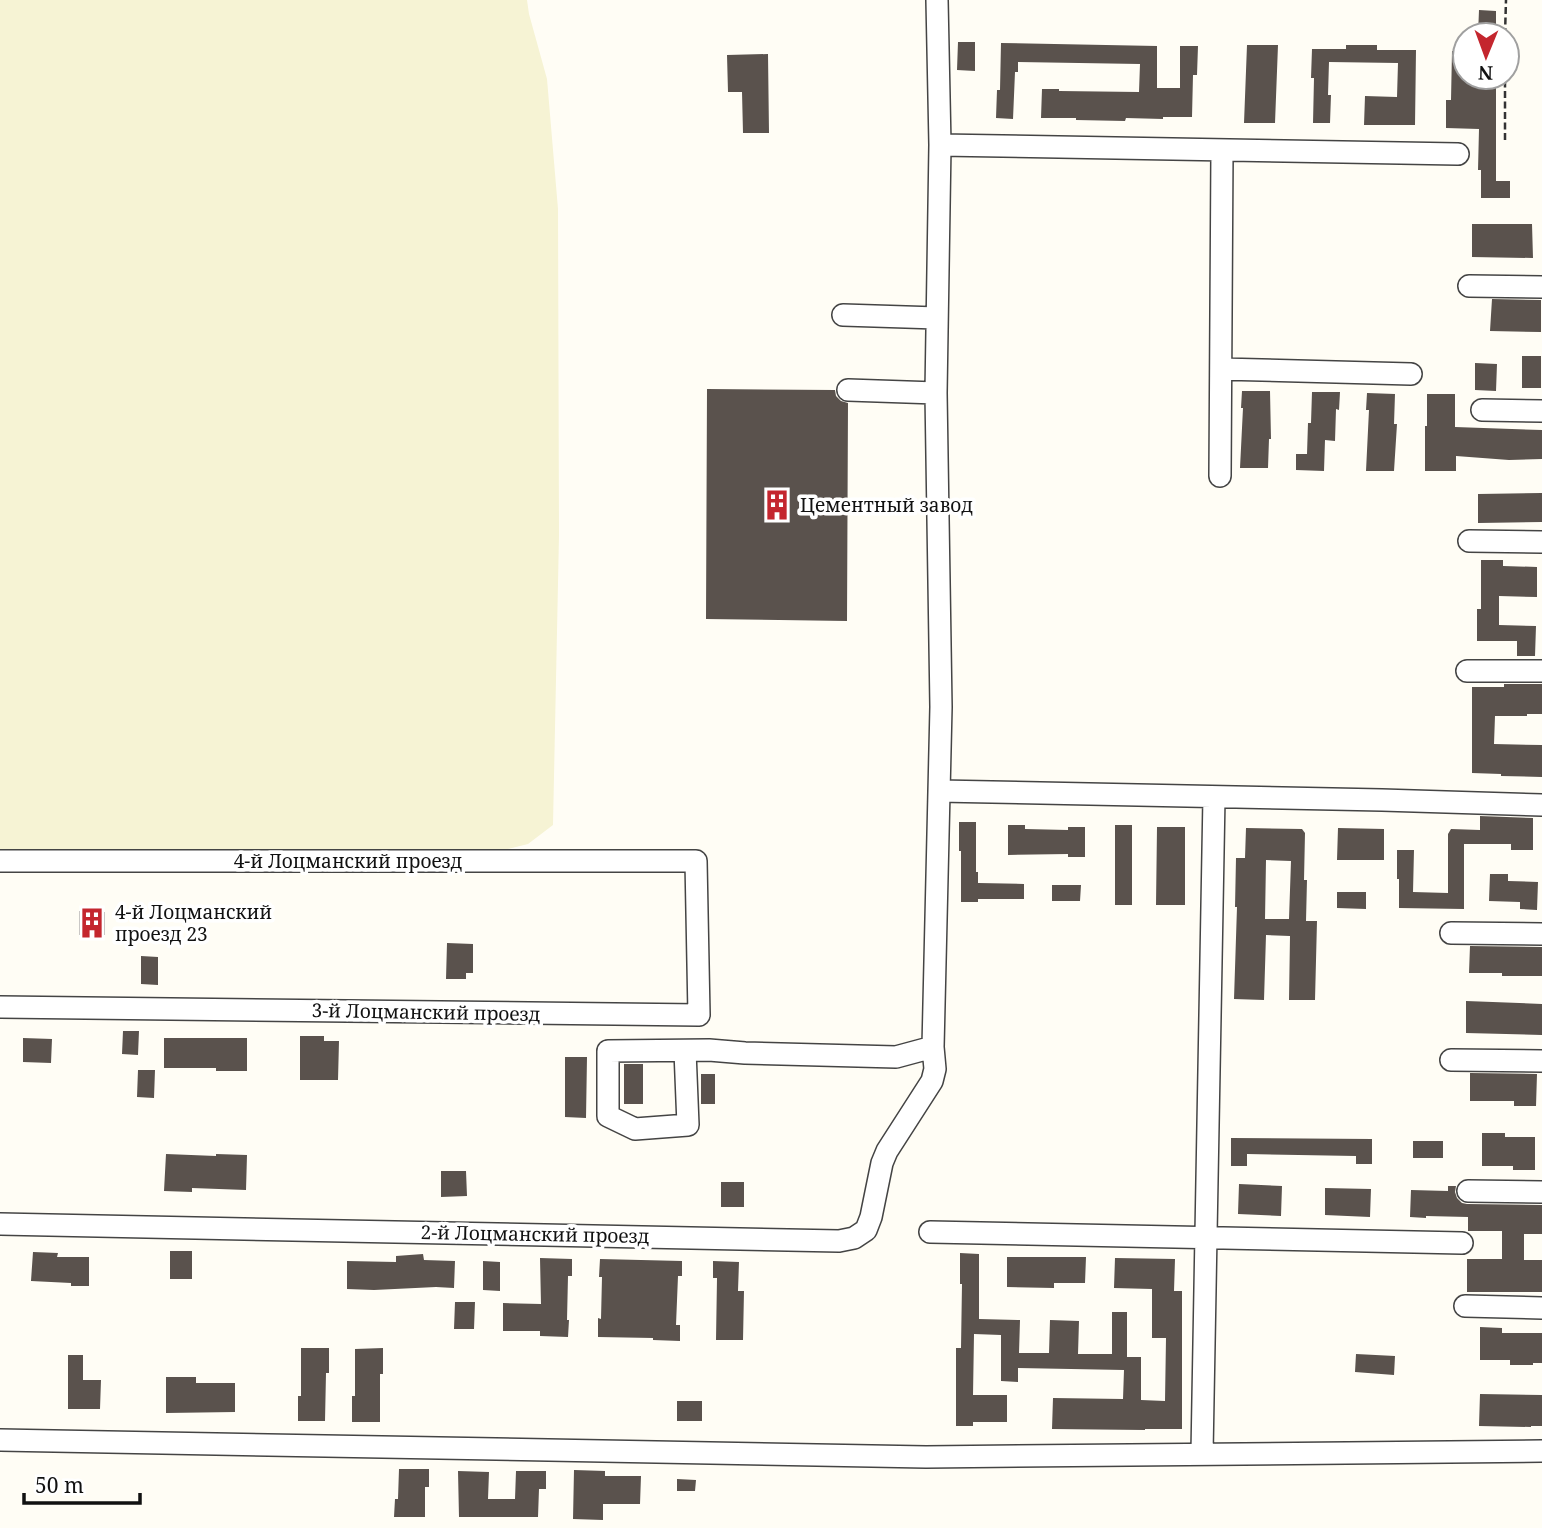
<svg xmlns="http://www.w3.org/2000/svg" width="1542" height="1528" font-family="'Noto Serif',serif">
	<style>
		.farmland { fill: #f6f3d4 }
		.building { fill: #5a524d; fill-rule: evenodd }
		.lines { fill: none; stroke-linecap: round; stroke-linejoin: round }
		.minor-casing { stroke: #444; stroke-width: 24 }
		.path { stroke: #333; stroke-width: 2.5; stroke-dasharray: 7 3.5; stroke-linecap: butt }
		.minor { stroke: #fff; stroke-width: 21 }
		.labels { text-anchor: middle; stroke-width: 7; stroke-linejoin: round; paint-order: stroke }
		.poi-label { font-size: 19px; fill: #111; stroke: #fff; text-anchor: start }
		.street-label { font-size: 19px; fill: #111; stroke: #fff }
	</style>
	<rect width="100%" height="100%" fill="#fffdf5"/>
	<path class="farmland" d="M0,0H527L529,14L547,79L558,209L559,535L553,825L528,844L487,854L0,853Z"/>
	<path class="building" d="M1479,10L1496,11V35H1478Z
		M958,42H975V71L957,70Z
		M1001,43L1157,46V88H1180V46H1198L1197,75H1193L1192,117H1163V119L1126,118L1125,121L1076,120V118H1041L1042,89H1059V91L1139,92L1140,64L1018,62V72H1015L1013,119L996,118L997,90H1000Z
		M1247,45H1278L1275,123H1244Z
		M1346,45H1377V50H1416L1415,125H1364L1365,96L1397,97L1398,63L1329,62L1328,95H1331L1330,123H1313L1314,78H1311L1312,49H1346Z
		M1452,51H1465V77H1496V181H1510V198H1481V170H1478L1479,129L1446,128V100H1451Z
		M768,54L769,133H743L742,92H728L727,55Z
		M1472,224H1532L1533,258L1472,257Z
		M1492,299L1541,300V332L1490,331Z
		M1522,356H1541V388H1522Z
		M1475,363L1497,364L1496,391L1475,390Z
		M707,389L835,390L836,396L841,401L848,403L847,621L706,619Z
		M1242,391H1270L1271,439H1269L1268,468H1240L1243,408H1241Z
		M1312,392H1340L1339,410L1336,409L1335,441L1325,440L1324,471L1296,470V454H1307L1308,423H1311Z
		M1367,393L1395,394L1394,424H1397L1394,471H1366L1369,410H1366Z
		M1427,394H1455V427L1542,430V459L1509,460L1456,456V471H1425V426H1427Z
		M1542,493V522L1478,523V494Z
		M1481,560H1503V566L1537,567V597L1499,596V625L1536,626L1535,656H1517V641H1477V609H1481Z
		M1504,684H1542V714H1527V716H1495L1494,744L1542,745V777L1501,776V774L1472,773V687H1504Z
		M1480,816L1533,818V850H1511V844H1464V909L1399,908V879H1397V850H1414L1413,892L1448,893V834L1451,829L1480,830Z
		M959,822H976V872H978V883L1024,884V899H978V902H961V851H959Z
		M1008,825H1025V829L1068,830V827H1085V857H1068V854L1008,855Z
		M1115,825H1132V905H1115Z
		M1157,827H1185V905H1156Z
		M1246,828L1302,829L1305,833L1304,880H1307L1306,921H1317L1315,1000H1289L1290,936L1266,935L1264,1000L1234,999L1237,907H1235L1236,858H1245ZM1266,860L1291,861L1289,919H1265Z
		M1338,828L1384,829V860H1337Z
		M1490,874H1508V881L1538,882L1537,910L1520,909V902L1489,901Z
		M1052,885H1081L1080,901H1052Z
		M1337,892H1366V909L1337,908Z
		M79,911L105,912V935H79Z
		M447,943L473,944V973H466V979H446Z
		M1470,946L1542,947V976H1502V973H1469Z
		M141,956L158,957V985L141,984Z
		M1466,1001L1542,1004V1035L1466,1033Z
		M123,1031H139L138,1055L122,1054Z
		M300,1036H324V1041H339L338,1080H300Z
		M23,1038L52,1039L51,1063L23,1062Z
		M164,1038H247V1071H216V1068H164Z
		M565,1057H587L586,1118L565,1117Z
		M624,1064H643V1104H624Z
		M138,1070H155L154,1098L137,1097Z
		M1470,1073L1537,1074L1536,1106H1514V1101H1470Z
		M701,1074H715V1104H701Z
		M1482,1133H1505V1137H1535V1170H1513V1166H1482Z
		M1231,1138L1372,1139V1164H1356V1156L1247,1154V1166H1231Z
		M1413,1141H1443V1158H1413Z
		M166,1154L216,1156V1154L247,1155L246,1190L192,1188V1192L164,1191Z
		M441,1171H466L467,1196L441,1197Z
		M721,1182H744V1207H721Z
		M1239,1184L1282,1186L1281,1216L1238,1214Z
		M1448,1186H1456L1455,1192L1457,1198L1462,1203L1467,1204L1542,1205V1234H1524V1260H1542V1292H1467V1259H1502V1231H1468V1217L1426,1216V1218L1410,1217L1411,1190L1448,1191Z
		M1325,1188L1371,1189L1370,1217L1325,1215Z
		M170,1251H192V1279H170Z
		M33,1252L58,1253L57,1257H89V1286H71V1283L31,1281Z
		M960,1253L979,1254V1319L1020,1320L1019,1353H1049L1050,1320L1079,1321L1078,1354H1112V1312H1127V1357H1141V1400L1165,1401L1166,1338H1152V1289L1114,1288L1115,1258L1175,1259L1174,1291H1182V1429H1145V1430L1052,1429L1053,1398L1123,1399L1124,1370L1018,1368V1382L1001,1381V1335L974,1334L973,1395H1007V1422H973V1426H956V1348H961L962,1284H960Z
		M423,1254L424,1260L455,1261L454,1288L436,1287L374,1290L347,1289V1261L396,1262V1256Z
		M1007,1257H1086L1085,1283H1054V1288L1007,1287Z
		M540,1258L572,1259V1276H568L567,1320H569L568,1337L540,1336V1331H503V1303L541,1304Z
		M600,1259L682,1261V1276H678L676,1325H680V1341L653,1340V1338L598,1337V1318L601,1319L602,1277H599Z
		M483,1261L500,1262V1291L483,1290Z
		M713,1261L739,1262L738,1291H744L743,1340H716L717,1278H713Z
		M455,1302H475L474,1329H454Z
		M1480,1327L1502,1328V1333H1542V1363H1533V1365H1510V1360H1480Z
		M301,1348H329V1373H326L325,1421H298V1396H301Z
		M383,1348V1374H380V1422H352V1396H355V1349Z
		M1356,1354L1395,1356L1394,1375L1355,1372Z
		M68,1355H83V1380H101L100,1409H68Z
		M166,1377H196V1383H235V1412L166,1413Z
		M1480,1394L1542,1395V1426H1531V1427L1479,1426Z
		M677,1401H702V1421H677Z
		M399,1469H429V1487H425V1517H394L395,1499H398Z
		M574,1470L605,1471V1476H641L640,1504H603V1520L573,1519Z
		M458,1471L489,1472L488,1499H515L516,1471H546V1489H539L538,1517H459Z
		M677,1479L696,1480L695,1491H677Z"/>
	<g class="lines">
		<g class="minor-casing">
			<path id="minor" d="M940,145L1458,154
				M1469,286L1542,287
				M843,315L937,318
				M1221,369L1411,374
				M848,390L936,393
				M1482,410L1542,411
				M1220,476L1222,150
				M1469,541L1542,542
				M1467,671H1542
				M939,791L1382,800L1542,805
				M0,861H696L699,1015L0,1007
				M1451,933L1542,934
				M685,1051L688,1125L635,1129L608,1116V1051L709,1050L745,1053L896,1057L933,1047
				M1451,1060L1542,1061
				M1468,1191L1542,1192
				M0,1224L839,1241L854,1238L866,1230L871,1217L882,1163L887,1151L932,1081L935,1069L933,1047L941,707L936,393L940,145L937,0
				M930,1232L1462,1243
				M1465,1306L1542,1308
				M0,1440L926,1457L1542,1451
				M1202,1453L1214,797"/>
		</g>
		<path class="path" d="M1505,35L1506,0
			M1505,140V77"/>
		<use href="#minor" class="minor"/>
	</g>
	<defs>
		<g id="building-bare" transform="scale(2.415)"><path d="M-4-6H4V6H1V3H-1V6H-4ZM-2.5-4.3h1.7v1.8h-1.7ZM.8-4.3h1.7v1.8H.8ZM-2.5-1h1.7V.8h-1.7ZM.8-1h1.7V.8H.8Z" fill="#c4262e" stroke="#fff" stroke-width="2.5" paint-order="stroke"/></g>
	</defs>
	<g fill-rule="evenodd">
		<use href="#building-bare" x="777" y="505"/>
		<use href="#building-bare" x="92" y="923"/>
	</g>
	<g class="labels">
		<g class="poi-label">
			<text x="800" y="512">Цементный завод</text>
			<text x="115" y="919">4-й Лоцманский<tspan x="115" dy="22">проезд 23</tspan></text>
		</g>
		<g class="street-label">
			<text x="348" y="868">4-й Лоцманский проезд</text>
			<text transform="translate(426 1012) rotate(1)" y="7">3-й Лоцманский проезд</text>
			<text transform="translate(535 1234) rotate(1)" y="7">2-й Лоцманский проезд</text>
		</g>
	</g>
	<g transform="translate(1486 56) rotate(181)"><circle r="33" fill="#ffffff" stroke="#a0a0a0" stroke-width="2"/>
	<path d="M0-5L12 26L0 18L-12 26Z" fill="#c4262e"/>
	<text y="-10" font-size="19" font-weight="bold" text-anchor="middle" fill="#111111">N</text>
	</g>
	<path d="M24 1493v10h116v-10" fill="none" stroke="#111111" stroke-width="3.5"/>
	<text x="35" y="1493" font-size="21" fill="#111111" stroke="#ffffff" stroke-width="5" paint-order="stroke">50 m</text>
</svg>
